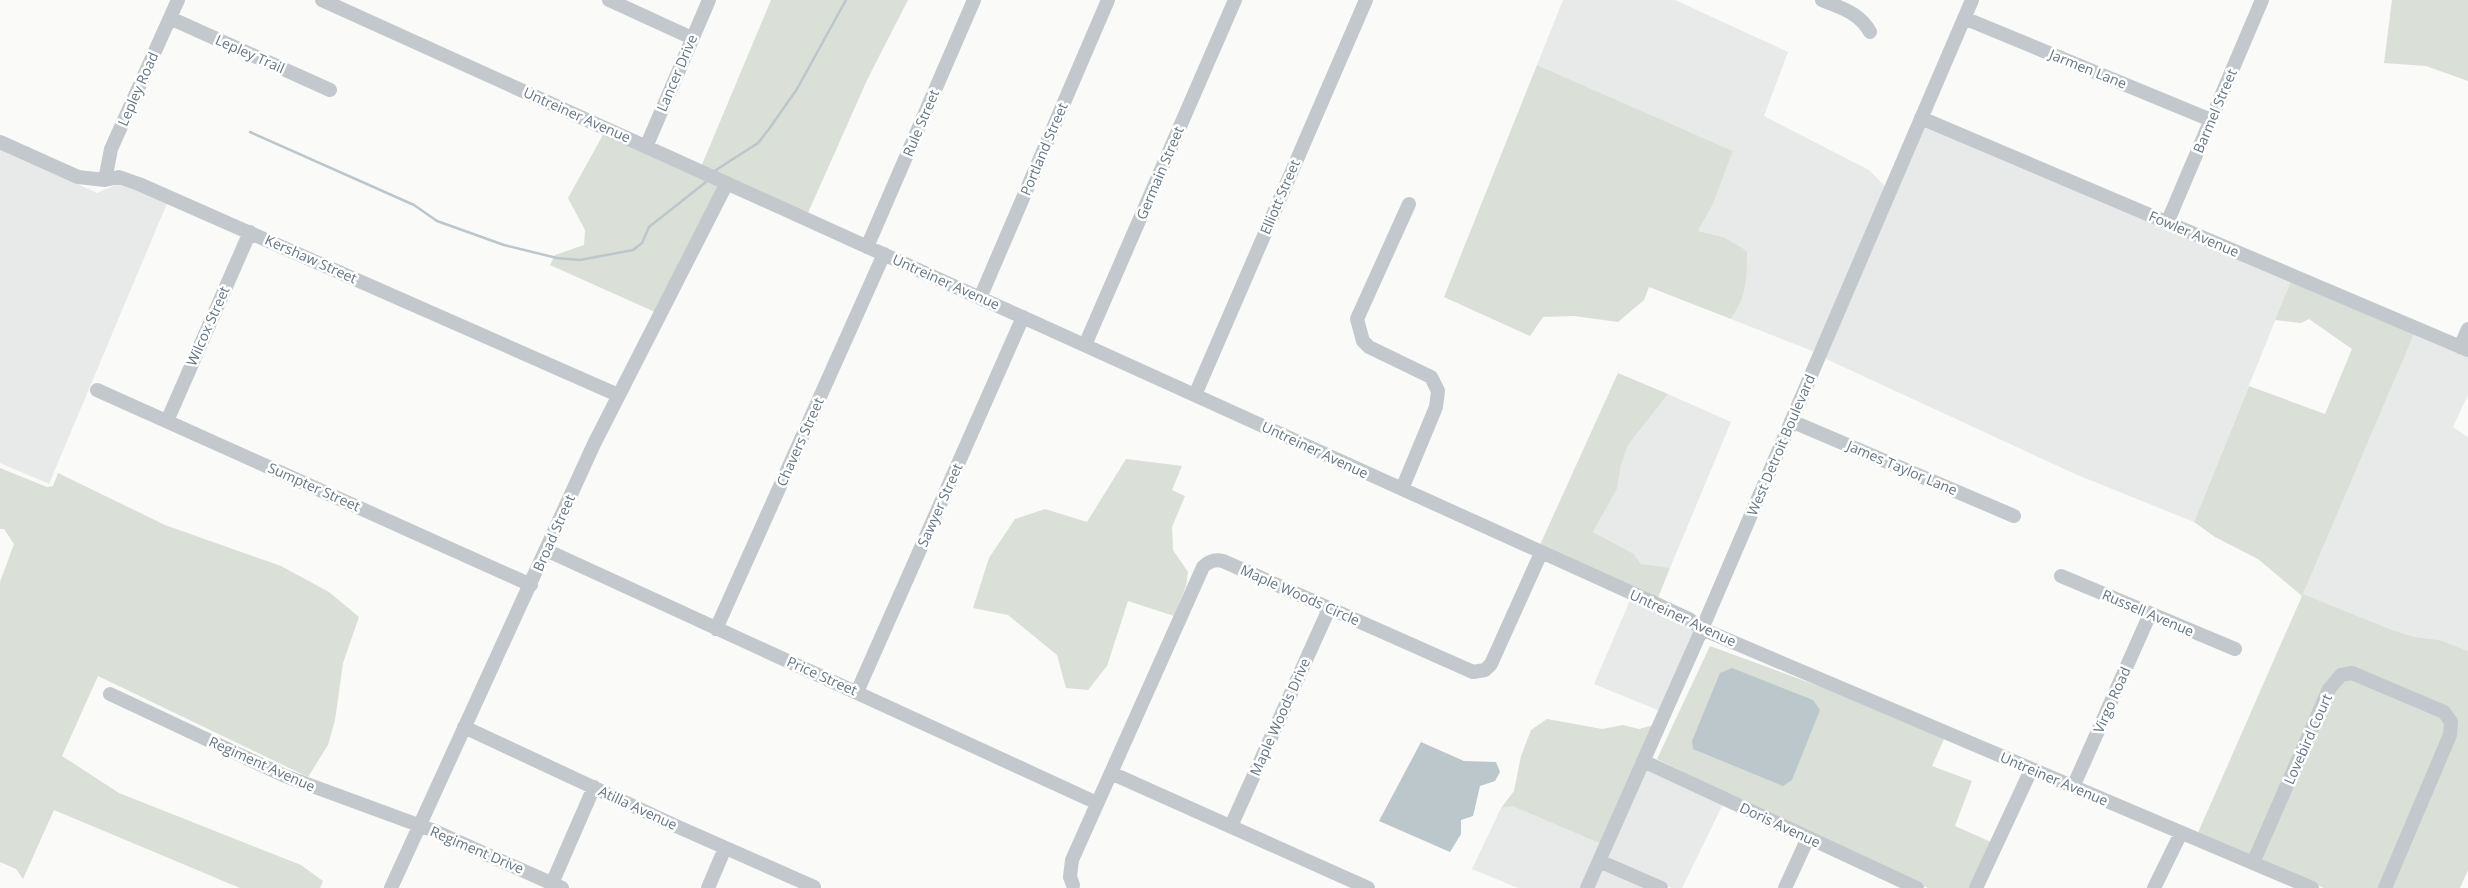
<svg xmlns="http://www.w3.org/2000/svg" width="2468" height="888" font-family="'Open Sans',sans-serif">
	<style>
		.built { fill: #e8e9e9 }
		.green { fill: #dadfd7 }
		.water { fill: #bbc7cb }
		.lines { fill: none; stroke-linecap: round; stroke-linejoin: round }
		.stream { stroke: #bbc7cb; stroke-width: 2.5 }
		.minor { stroke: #c3c8cc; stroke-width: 14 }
		.labels { text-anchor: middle; stroke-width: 5; stroke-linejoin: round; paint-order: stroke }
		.street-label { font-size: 14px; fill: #657683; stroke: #fff }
	</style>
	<rect width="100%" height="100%" fill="#fafaf8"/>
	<path class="built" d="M1563,0H1675L1788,52L1764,116L1869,170L1886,187L1815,352L1731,319L1738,307L1723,237L1698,231L1713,204L1733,151L1537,65Z
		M1924,124L2291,281L2194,522L2075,474L1824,358Z
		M0,149L97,193L116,185L133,186L168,201L49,484L0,463Z
		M2415,332L2468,355V395L2453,427L2468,437V651L2440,640L2415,637L2395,631L2303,594Z
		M1668,394L1731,422L1670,568H1655L1641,564L1634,554L1593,532L1617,489L1621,465L1628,445Z
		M1631,598L1686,623L1695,630L1660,711L1594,684Z
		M1646,768L1723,804L1682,888H1672L1606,859Z
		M1512,806L1601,844L1582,888H1518L1472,869L1501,808Z
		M1602,867L1649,888H1593Z"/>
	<path class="green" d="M771,0H908L868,78L807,215L701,167Z
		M2392,0H2468V81L2426,66L2384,63Z
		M1537,65L1733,151L1713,204L1698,231L1723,237L1747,251C1747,278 1747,295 1731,319L1649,287L1644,300L1618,322L1574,316L1543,317L1530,336L1444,297Z
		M604,133L720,185L655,312L550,265L555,255L584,245L585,230L568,198Z
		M2291,281L2415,332L2303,594L2395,631L2415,637L2440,640L2468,651V870L2460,888H2390L2456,723L2339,671L2250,857L2197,835L2302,596L2258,559L2215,537L2194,522L2249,386L2325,414L2352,349L2309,319L2301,323L2275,320Z
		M1618,373L1668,394L1628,445L1621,465L1617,489L1593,532L1634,554L1641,564L1670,568L1657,600L1539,547Z
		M1126,459L1182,466L1172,490L1185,496L1172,527L1173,550L1188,572L1186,586L1174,616L1128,601L1107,666L1088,690L1066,688L1057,655L1008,615L973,608L989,558L1015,519L1045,509L1087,522Z
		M0,468L47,487L53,486L58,473L165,525L281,566L329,592L359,617L343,663L335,720L328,745L308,777L98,676L62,756L119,793L301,865L323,881L320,888H240L54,810L23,879L16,869L0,862V582L14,544L4,529H0Z
		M1710,646L1860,701L1945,737L1932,766L1972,781L1955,826L1991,842L1971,888H1928L1798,829L1657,759Z
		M2352,678L2441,715L2446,723L2445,733L2379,888H2324L2260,861L2334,691L2344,679Z
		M1547,719L1602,729L1623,725L1639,729L1654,725L1601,844L1512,806L1501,808L1514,791L1521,756L1531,730Z"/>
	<path class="water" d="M1732,668L1813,700L1820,710L1792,780L1783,786L1693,749L1692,741L1720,673Z
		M1421,742L1464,761L1496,762L1500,772L1495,781L1480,786L1473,816L1461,820V834L1450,852L1379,821Z"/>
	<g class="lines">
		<path class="stream" d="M250,132L414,205L437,221L504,245L557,258L580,260L633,250L642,243L649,227L706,182
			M716,170L758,143L769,129L797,89L846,0"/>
		<path class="minor" d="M322,0L1654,603L1689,619L1702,629L2312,888
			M609,0L692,38
			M1822,0C1841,8 1860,13 1870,32
			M170,18L330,90
			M1964,18L2211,120
			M1921,118L2468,350
			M0,142L78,177L105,180L119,177L139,184L618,395
			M646,147L709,0
			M105,180L111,149L178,0
			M2167,223L2262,0
			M867,247L974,0
			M980,298L1108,0
			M1085,345L1235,0
			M2460,347L2468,329
			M97,390L531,585
			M1195,395L1366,0
			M167,421L250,232
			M1791,421L2014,516
			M1402,489L1436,407L1438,391L1431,377L1369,347L1363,341L1357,319L1409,204
			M546,550L1097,803
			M2061,576L2235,649
			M716,629L884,254
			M857,692L1023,317
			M110,694L285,776L432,830L562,888
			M464,727L676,826L814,887
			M1643,761L1917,888
			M1111,773L1368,888
			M2073,787L2150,614
			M1231,826L1329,609
			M1599,861L1661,888
			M2253,863L2329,689L2341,675L2352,673L2444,712L2451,722L2450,735L2385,888
			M1073,885L1070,877L1072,860L1203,567C1209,561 1215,559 1223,561L1473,672L1485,670L1491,664L1541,553
			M391,888L594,444L727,183
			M550,888L594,787
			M708,888L725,848
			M1587,888L1702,629L1972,0
			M1785,888L1808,838
			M1976,888L2031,770
			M2154,888L2181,833"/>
	</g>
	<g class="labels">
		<g class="street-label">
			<text transform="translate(250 54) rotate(24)" y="5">Lepley Trail</text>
			<text transform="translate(2088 69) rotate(22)" y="5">Jarmen Lane</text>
			<text transform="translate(677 73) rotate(-67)" y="5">Lancer Drive</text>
			<text transform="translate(138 89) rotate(-66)" y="5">Lepley Road</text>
			<text transform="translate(2215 111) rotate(-67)" y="5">Barmel Street</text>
			<text transform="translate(577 115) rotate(24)" y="5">Untreiner Avenue</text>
			<text transform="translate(921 123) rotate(-67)" y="5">Rule Street</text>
			<text transform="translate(1044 149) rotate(-67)" y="5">Portland Street</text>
			<text transform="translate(1160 173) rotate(-67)" y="5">Germain Street</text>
			<text transform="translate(1280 197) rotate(-67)" y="5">Elliott Street</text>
			<text transform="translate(2194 234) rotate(23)" y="5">Fowler Avenue</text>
			<text transform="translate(311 259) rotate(24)" y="5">Kershaw Street</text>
			<text transform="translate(946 282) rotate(24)" y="5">Untreiner Avenue</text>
			<text transform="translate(208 326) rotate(-66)" y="5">Wilcox Street</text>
			<text transform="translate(800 442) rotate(-66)" y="5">Chavers Street</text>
			<text transform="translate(1781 445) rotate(-67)" y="5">West Detroit Boulevard</text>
			<text transform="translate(1315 450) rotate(25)" y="5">Untreiner Avenue</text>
			<text transform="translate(1902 468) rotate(23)" y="5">James Taylor Lane</text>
			<text transform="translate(314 487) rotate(24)" y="5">Sumpter Street</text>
			<text transform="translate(940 505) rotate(-66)" y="5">Sawyer Street</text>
			<text transform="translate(554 533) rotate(-66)" y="5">Broad Street</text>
			<text transform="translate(1300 595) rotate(24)" y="5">Maple Woods Circle</text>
			<text transform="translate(2148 613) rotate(23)" y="5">Russell Avenue</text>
			<text transform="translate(1683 618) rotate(25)" y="5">Untreiner Avenue</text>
			<text transform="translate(822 676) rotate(24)" y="5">Price Street</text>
			<text transform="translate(2112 700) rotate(-66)" y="5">Virgo Road</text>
			<text transform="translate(1280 717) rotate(-66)" y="5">Maple Woods Drive</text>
			<text transform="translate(2308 739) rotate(-66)" y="5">Lovebird Court</text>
			<text transform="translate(262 764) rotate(24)" y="5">Regiment Avenue</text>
			<text transform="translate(2054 779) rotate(23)" y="5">Untreiner Avenue</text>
			<text transform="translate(638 808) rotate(25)" y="5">Atilla Avenue</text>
			<text transform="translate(1780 825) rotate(25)" y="5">Doris Avenue</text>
			<text transform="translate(477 850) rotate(23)" y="5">Regiment Drive</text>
		</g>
	</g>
</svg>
